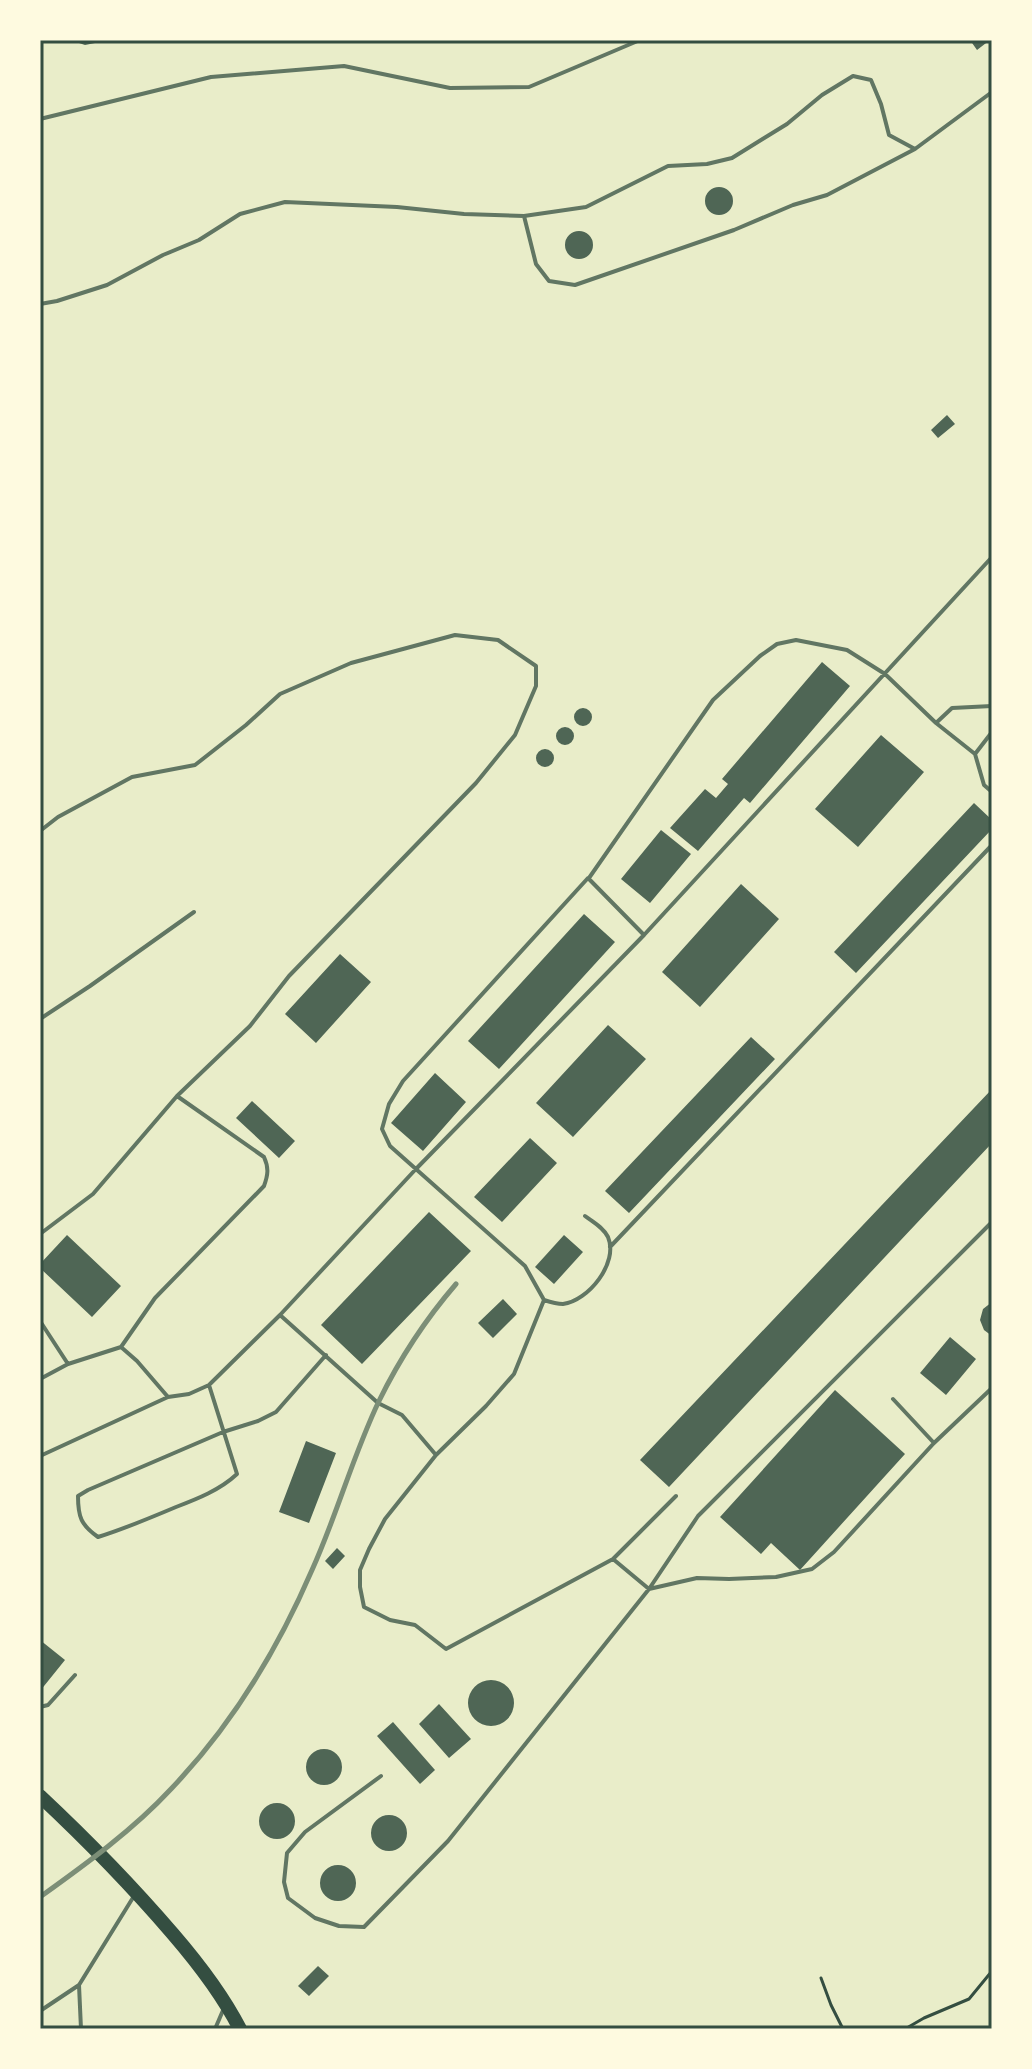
<svg xmlns="http://www.w3.org/2000/svg" width="1032" height="2069" font-family="'Sofia Sans Condensed',sans-serif">
	<style>
		.building { fill: #4f6655 }
		.lines { fill: none; stroke-linecap: round; stroke-linejoin: round }
		.path { stroke: #344e41; stroke-width: 3 }
		.service { stroke: #617663; stroke-width: 4 }
		.primary { stroke: #344e41; stroke-width: 14 }
		.rail { stroke: #7c8e77; stroke-width: 5 }
		.neatline { fill: none; stroke: #344e41; stroke-width: 3 }
	</style>
	<rect width="100%" height="100%" fill="#e9edc9"/>
	<path class="building" d="M70,40H105V41L85,45Z
		M970,40H990L977,50Z
		M705 201a14 14 0 1 1 28 0a14 14 0 1 1-28 0Z
		M565 245a14 14 0 1 1 28 0a14 14 0 1 1-28 0Z
		M947,415L955,424L938,438L931,430Z
		M822,662L850,686L750,803L744,798L698,851L670,828L705,789L716,798L728,784L722,779Z
		M574 717a9 9 0 1 1 18 0a9 9 0 1 1-18 0Z
		M556 736a9 9 0 1 1 18 0a9 9 0 1 1-18 0Z
		M881,735L924,772L858,847L815,809Z
		M536 758a9 9 0 1 1 18 0a9 9 0 1 1-18 0Z
		M974,803L992,820V829L856,973L834,952Z
		M661,830L691,854L650,903L621,879Z
		M741,884L779,919L700,1007L662,972Z
		M584,914L615,942L499,1069L468,1041Z
		M340,954L371,982L316,1043L285,1014Z
		M608,1025L646,1059L573,1137L536,1103Z
		M751,1037L775,1059L629,1213L605,1191Z
		M435,1073L466,1102L423,1151L391,1123Z
		M992,1089V1143L669,1487L640,1460Z
		M252,1101L295,1141L279,1158L236,1118Z
		M530,1138L557,1163L502,1222L474,1197Z
		M429,1212L471,1251L362,1364L321,1325Z
		M67,1235L121,1286L92,1317L40,1268V1264Z
		M564,1235L583,1252L554,1284L535,1267Z
		M503,1299L517,1314L493,1338L478,1323Z
		M992,1302V1336L984,1330L980,1320L983,1309Z
		M950,1337L976,1359L946,1395L920,1373Z
		M835,1390L905,1454L800,1570L771,1543L761,1554L720,1517Z
		M306,1441L336,1453L309,1523L279,1512Z
		M337,1548L345,1556L333,1569L325,1561Z
		M40,1640L65,1660L40,1691Z
		M468 1703a23 23 0 1 1 46 0a23 23 0 1 1-46 0Z
		M439,1704L471,1739L449,1758L419,1724Z
		M393,1722L435,1770L420,1784L377,1736Z
		M306 1767a18 18 0 1 1 36 0a18 18 0 1 1-36 0Z
		M259 1821a18 18 0 1 1 36 0a18 18 0 1 1-36 0Z
		M371 1833a18 18 0 1 1 36 0a18 18 0 1 1-36 0Z
		M320 1883a18 18 0 1 1 36 0a18 18 0 1 1-36 0Z
		M318,1966L329,1976L309,1996L298,1986Z"/>
	<g class="lines">
		<path class="path" d="M821,1978L831,2005L843,2029
			M905,2029L924,2018L969,1999L992,1971"/>
		<path class="service" d="M40,119L211,77L344,66L450,88L529,87L640,40
			M524,216L536,264L549,281L575,285L734,230L793,205L827,195L915,149L992,92
			M40,304L57,301L107,285L163,255L199,240L240,214L285,202L397,207L464,214L524,216L586,207L668,166L707,164L732,158L787,124L822,95L853,76L871,80L881,104L889,135L915,149
			M936,723L952,708L992,706
			M975,754L992,732
			M40,831L58,817L132,777L195,765L246,725L280,694L351,663L455,635L498,640L536,666V686L515,735L476,783L289,976L250,1026L177,1096
			M589,878L713,700L760,656L777,644L796,640L847,650L885,674L936,723L975,754L984,785L992,792
			M40,1019L90,986L194,912
			M40,1234L93,1194L177,1096L264,1157C269,1168 268,1175 264,1186L155,1298L121,1347L68,1364L40,1321
			M610,1247L992,845
			M544,1300C550,1302 557,1304 563,1304C588,1301 619,1263 608,1237C603,1227 593,1222 585,1216
			M280,1315L378,1403L402,1415L436,1455L385,1519L369,1549L360,1570V1587L364,1607L390,1620L415,1625L446,1649L613,1559L676,1496
			M121,1347L137,1361L168,1397L189,1394L209,1385L280,1315L415,1170L644,935L992,557
			M40,1379L68,1364
			M209,1385L237,1474C220,1490 197,1499 176,1507C150,1518 124,1529 98,1537C81,1525 78,1517 78,1496L88,1490L223,1432L258,1421L276,1412L326,1355
			M934,1443L992,1388
			M436,1455L486,1406L514,1374L544,1300L525,1266L390,1146L382,1129L389,1104L403,1081L588,878L644,935
			M40,1456L168,1397
			M613,1559L649,1589L697,1578L729,1579L776,1577L812,1569L834,1552L934,1443L893,1399
			M40,1707L48,1705L75,1675
			M381,1776L305,1832L287,1853L284,1882L288,1898L315,1918L339,1926L364,1927L448,1841L649,1589L698,1516L992,1222
			M40,2011L79,1985
			M81,2029L79,1985L134,1896
			M215,2029L224,2008"/>
		<path class="primary" d="M40,1796C87,1840 131,1885 173,1934C198,1963 222,1994 240,2029"/>
		<path class="rail" d="M40,1897C86,1864 133,1830 171,1789C231,1726 278,1649 312,1570C337,1515 353,1455 379,1401C400,1358 425,1320 456,1284"/>
	</g>
	<rect width="1032" height="2069" fill="none" stroke="#fefae0" stroke-width="84"/>
	<rect x="42" y="42" width="948" height="1985" class="neatline"/>
</svg>
